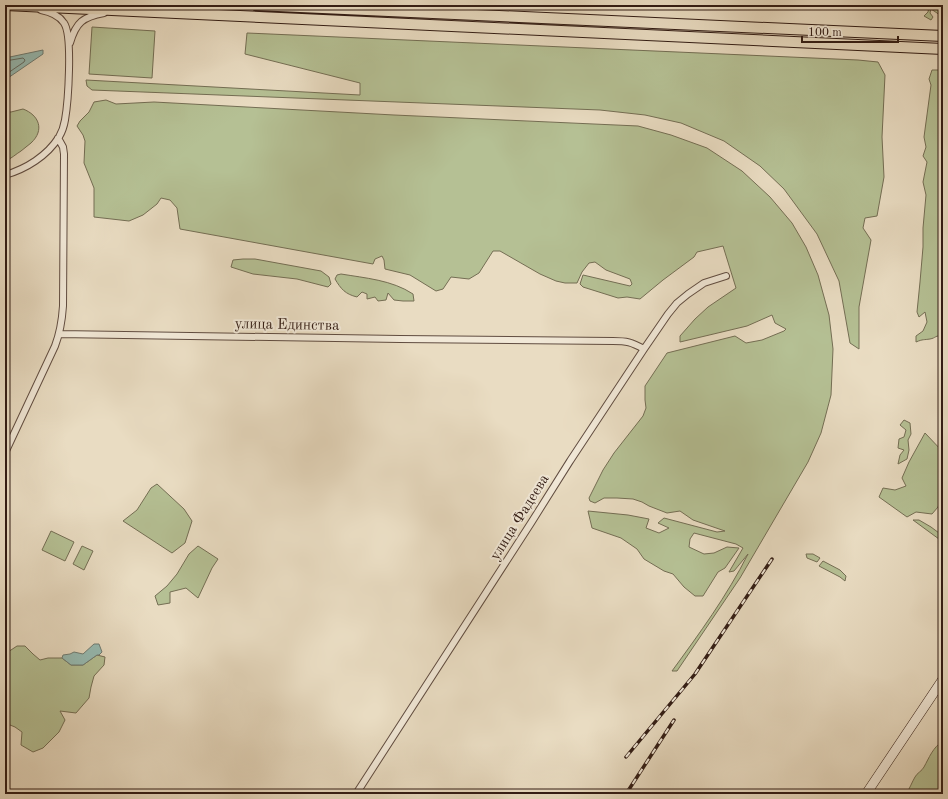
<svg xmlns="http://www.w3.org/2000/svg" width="948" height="799" font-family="'Old Standard TT',serif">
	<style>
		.green { fill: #b5c094; stroke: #746e54 }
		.water { fill: #97bcb4; stroke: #6f7c74 }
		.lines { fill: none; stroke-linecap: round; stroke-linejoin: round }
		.shore { stroke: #646c64; stroke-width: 1 }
		.street-casing { stroke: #604c40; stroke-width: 8 }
		.secondary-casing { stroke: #321c14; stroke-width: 10 }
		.primary-casing { stroke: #321c14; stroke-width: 12 }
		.street { stroke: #f1e8d7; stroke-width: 6 }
		.secondary { stroke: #f1e8d7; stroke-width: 9 }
		.primary { stroke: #e9dcc2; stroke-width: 10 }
		.rail-casing { stroke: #321c14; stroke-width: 3.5 }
		.rail { stroke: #f1e8d7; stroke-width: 2; stroke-dasharray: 6; stroke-linecap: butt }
		.labels { text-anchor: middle; stroke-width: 4; stroke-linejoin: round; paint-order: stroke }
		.street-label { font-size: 15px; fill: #321c14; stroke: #f1e8d7 }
	</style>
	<rect width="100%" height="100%" fill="#e9dcc2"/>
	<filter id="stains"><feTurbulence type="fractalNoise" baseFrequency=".005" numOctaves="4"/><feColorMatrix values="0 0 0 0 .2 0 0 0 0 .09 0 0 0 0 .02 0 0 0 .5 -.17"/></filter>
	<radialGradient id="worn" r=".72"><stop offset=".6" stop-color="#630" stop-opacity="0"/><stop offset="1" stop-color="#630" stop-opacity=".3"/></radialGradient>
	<path class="green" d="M929,5H943V16L941,17L937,13L931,9L930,13L933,17L931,20L924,16L928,12L929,6Z
		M92,27L155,31L152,78L89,74Z
		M247,33L858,60L878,62L885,75L882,137L884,177L877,216L865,218L863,228L871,240L859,307V349L850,343L839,281L817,234L784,189L760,166L724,141L681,123L645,115L600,110L92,90L87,86L86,80L360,95V83L245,54Z
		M943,67V169C940,180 935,191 943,202V336C935,335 936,338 930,339C924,340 923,339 916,342V336L923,331L927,322L925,312L919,317L917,312L920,282L923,247V228L926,195L923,182L927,162L923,156L926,147L924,137L931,85L929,79L932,70H938Z
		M106,100L116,104L154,102L394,115L638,126L671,135L707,148L742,171L770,197L792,223L806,247L818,275L829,315L833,349L831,395L821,433L808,462L740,578L677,671H672C699,634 727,596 748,554L734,571L729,572L743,548L736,544L694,533L690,539L689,547L704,554L714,553L727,547L739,548L725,568L718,572L703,596H695L684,587L673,574L664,571L644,559L637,549L621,538L592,528L588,511L628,515L649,519L646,528L659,533L669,528L658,523L664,518L717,532L725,531L693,520L680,511L667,513L649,506L642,502L633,499L617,498H604L595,503L590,501L589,498L603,470L614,453L643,416L646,408L645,400V386L667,353L735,336L746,343L762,340L784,331L786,329L775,323L772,315L747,326L680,342V336L695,319L708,307L736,288L723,246L697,252L694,257L663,280L640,299L627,297L618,298L583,287L580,284L583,275L630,286L632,284L630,279L606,270L595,262L589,263L582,272L577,283H565L556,281L540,274L500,251H493L479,273L469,279L451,277L443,289L436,291L410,275L385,269L384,260L382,256L375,259L373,264L180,229L177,208L170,200L161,198L157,204L143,215L129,221L94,217V188L84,163L85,141L83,135L77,126L80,121L89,112L94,102Z
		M23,109C39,115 45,130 31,143C28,146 24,148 21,151C16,154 11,159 5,161V112H11Z
		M243,259H255L321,271L329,277L331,284L328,287L297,279L253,274L231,267L233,260Z
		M341,274C365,278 392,280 413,294L414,301H403L394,300L388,293L386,300L378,301L375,297L367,299V294L362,292L357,297C345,294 341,289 335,279L337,275Z
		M904,420L910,423L911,434L908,440L909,450L907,459L898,464L900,455L904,450L898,448L899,439L904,437L906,430L900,425Z
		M925,433L943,452V493L938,507L932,514L916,512L907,517L879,497L883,488L895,490L906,486L902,478L909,462Z
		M157,484L184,509L192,521L185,543L172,553L123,521L137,510L151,488Z
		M913,520H919L931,527L943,536V542Z
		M51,531L74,542L65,561L42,550Z
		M82,546L93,551L84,570L73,564Z
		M198,546L218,559L212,568L198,598L186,588L170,592V603L158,605L155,596L167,586L177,574L189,554Z
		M806,554H813L820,558L817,562L807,558Z
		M823,561L840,570L846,576L845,581L840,577L819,566Z
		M17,646H25L33,654L40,660L48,658H62L71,665H83L97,655L105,657L104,665L94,676L91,687L89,698L76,713L60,711L65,720L59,732L43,748L33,752L21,745L22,732L15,727L5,723V661L8,652Z
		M943,741V794H906C910,788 912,782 915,777C917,773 922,771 924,767C929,758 933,747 943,741Z"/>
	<path class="water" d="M43,50V54L5,80V58Z
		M94,644H99L102,652L99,655H97L83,665H71L62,658L63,655L70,654L74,652L83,654Z"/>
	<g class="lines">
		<path class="shore" d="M5,61L23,58L25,60L24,62L5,75"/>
		<g class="street-casing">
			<path id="street" d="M70,43C76,22 83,17 104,13
				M5,175C26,169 47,156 59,137C62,132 64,126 65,120C68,103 73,36 64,23C59,15 51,12 41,10
				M59,334L400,339L613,341C627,341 631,342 644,349
				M5,453L55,346C60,333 62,321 63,306L64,154L63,147L58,138
				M356,794L531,523L570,461L644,349L668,314L677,303L688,294L704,283L726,276"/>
		</g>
		<g class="secondary-casing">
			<path id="secondary" d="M866,794L943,679"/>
		</g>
		<g class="primary-casing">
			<path id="primary" d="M5,5L943,49
				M256,5L943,36"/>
		</g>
		<use href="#street" class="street"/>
		<use href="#secondary" class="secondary"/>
		<use href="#primary" class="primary"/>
		<g class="rail-casing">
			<path id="rail" d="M626,757L695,674L772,559
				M626,794L674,720"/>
		</g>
		<use href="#rail" class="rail"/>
	</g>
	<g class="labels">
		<g class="street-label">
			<text transform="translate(287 324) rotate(1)" y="5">улица Единства</text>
			<text transform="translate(519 517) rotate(-58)" y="5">улица Фадеева</text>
		</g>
	</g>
	<rect width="948" height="799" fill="none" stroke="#e9dcc2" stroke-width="20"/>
	<rect x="6" y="6" width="936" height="787" fill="none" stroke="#321c14" stroke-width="2"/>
	<rect x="10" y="10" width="928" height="779" fill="none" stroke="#321c14"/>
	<path d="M802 36v6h96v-6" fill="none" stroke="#321c14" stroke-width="2"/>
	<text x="808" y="36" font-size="12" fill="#321c14" stroke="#f1e8d7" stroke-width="3" paint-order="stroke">100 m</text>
	<rect width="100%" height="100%" filter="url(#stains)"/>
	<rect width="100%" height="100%" fill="url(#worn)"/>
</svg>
